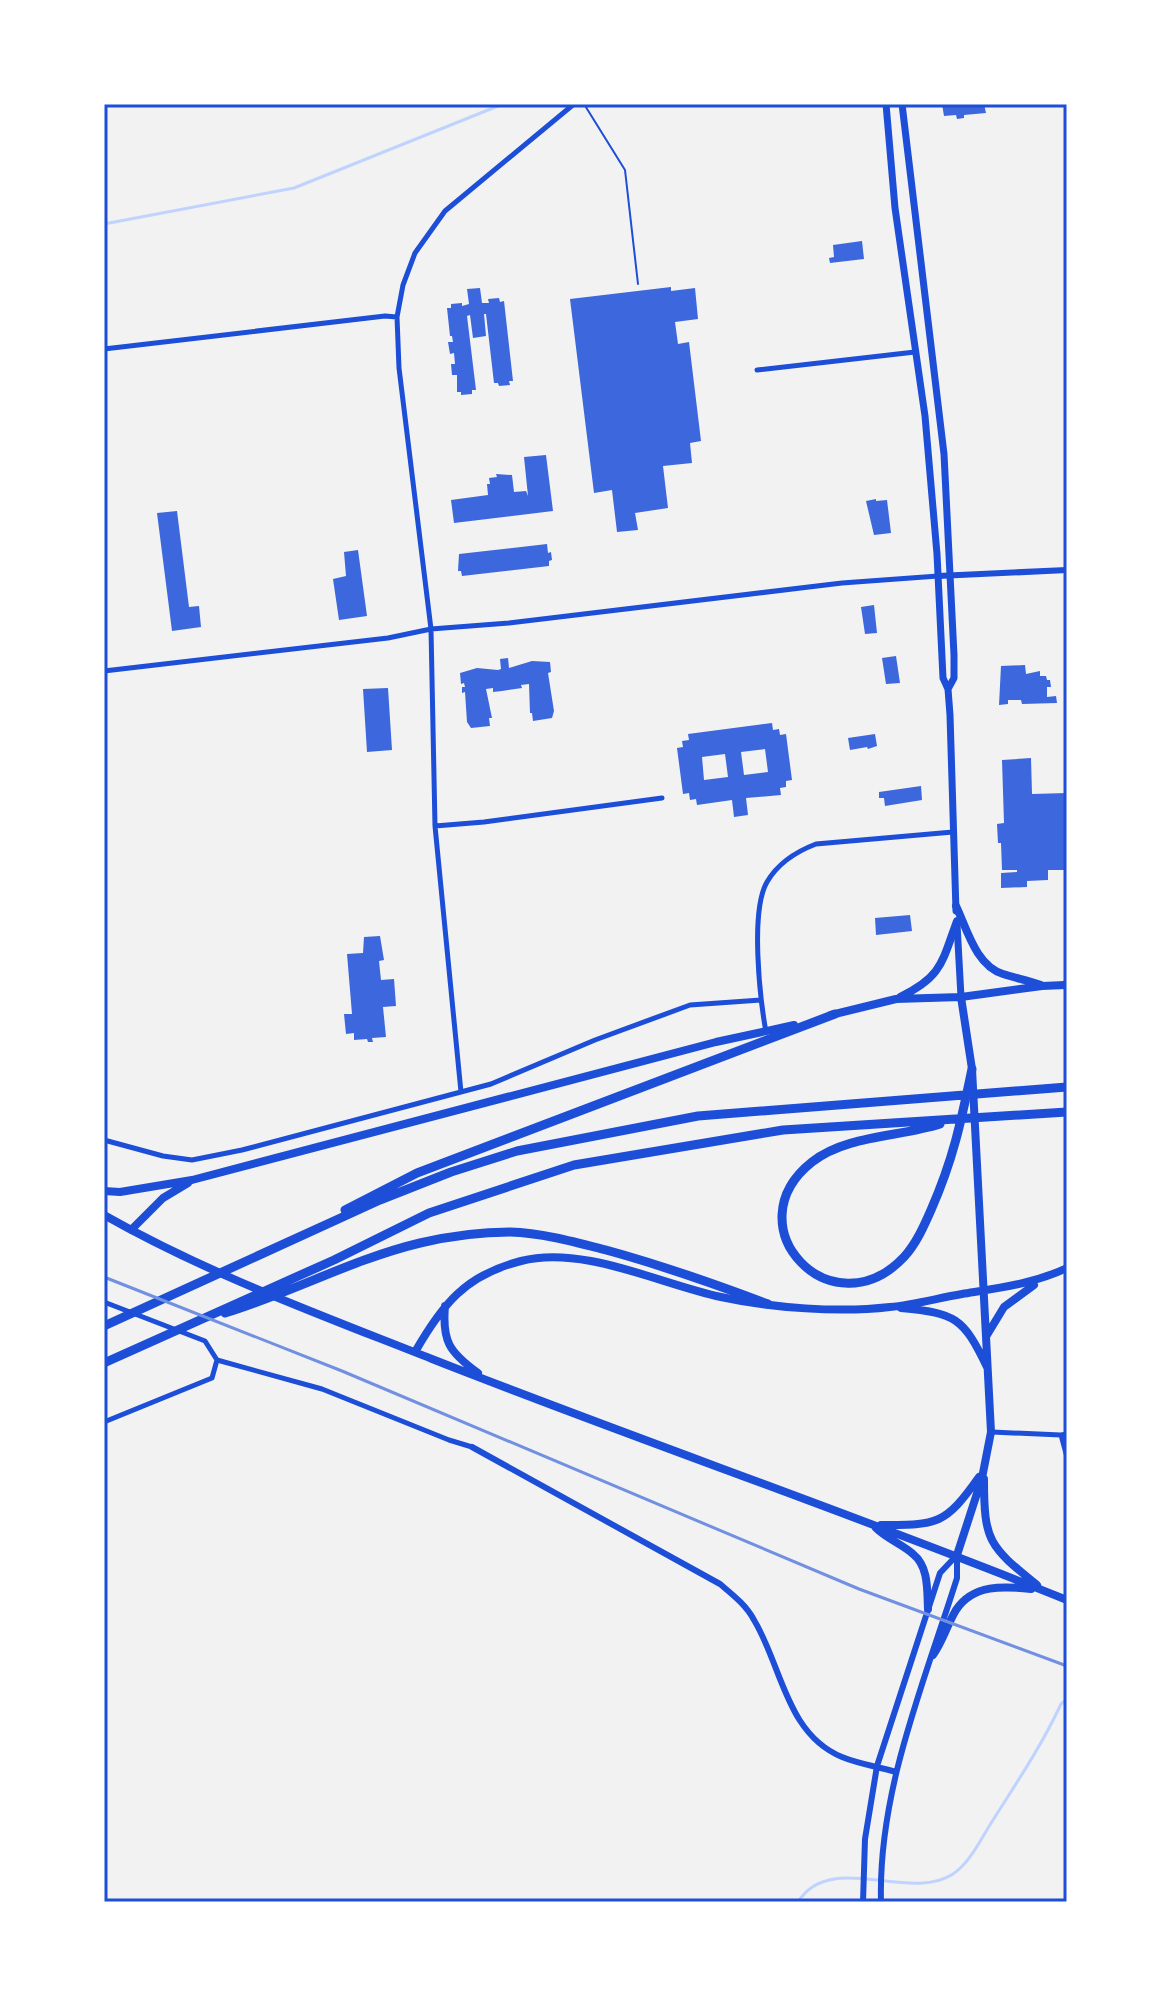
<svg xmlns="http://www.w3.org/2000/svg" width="1171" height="2006" font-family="Cabin,sans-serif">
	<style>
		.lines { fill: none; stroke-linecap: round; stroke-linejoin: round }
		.stream { stroke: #bfd3fe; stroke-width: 3 }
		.building { fill: #3d67dc; fill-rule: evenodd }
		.service { stroke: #1d4ed8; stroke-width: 2 }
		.minor { stroke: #1d4ed8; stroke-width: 5 }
		.tertiary { stroke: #1d4ed8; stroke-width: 6 }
		.secondary { stroke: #1d4ed8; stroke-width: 7 }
		.primary { stroke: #1d4ed8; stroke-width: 8 }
		.motorway { stroke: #1d4ed8; stroke-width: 9 }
		.rail { stroke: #7290e2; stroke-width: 3 }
		.neatline { fill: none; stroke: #1d4ed8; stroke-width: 3 }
	</style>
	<rect width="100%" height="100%" fill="#f2f2f2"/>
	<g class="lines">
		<path class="stream" d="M104,224L294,188L503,104
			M798,1902C830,1850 909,1903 953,1874C970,1863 982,1837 993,1820C1017,1782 1042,1745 1061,1704L1067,1699"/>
	</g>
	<path class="building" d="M942,104H984L986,113L964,115V118L957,119L956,115L944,116Z
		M862,241L864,259L830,263L829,258L834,257L833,245Z
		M671,287V291L695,288L698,319L675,322L678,344L689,342L701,441L690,443L692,463L663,466L668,508L635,513L638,530L617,532L612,490L594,493L570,299Z
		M480,288L482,303H489L488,299L499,298L500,302L504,301L513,381H509L510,385L499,386L498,383H494L486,314H484L486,336L473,338L470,315L467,316L476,390H472V394L461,395V392H457V375H452L451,364H455L454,353L450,354L448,342H453L452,336H450L447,308H451V304L462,303V306L469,304L467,289Z
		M546,455L553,511L454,523L451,500L488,495L487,484H490L489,478L497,477L496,474L512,475L514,492L526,491L528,496L524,457Z
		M876,499V501L887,500L891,533L874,535L866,501Z
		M177,511L189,607L199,606L201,627L172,631L157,513Z
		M547,544L548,553L551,552L552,560L549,561V566L462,576L461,571H458L459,554Z
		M358,550L367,616L339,620L333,579L346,576L344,552Z
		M874,605L877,633L865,634L861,607Z
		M896,656L900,683L886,684L882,658Z
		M508,658L509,668L532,661L550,662L551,672L548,673L554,711L552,718L533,721L532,713H530L529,684L521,685L522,688L502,691L493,692V688L486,689L492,718H489L490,726L471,728L467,722L465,692L462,693V687H465L464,683L461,684L460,673L477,668L498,670L501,669L500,659Z
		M1025,665L1026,674L1040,671V676H1046L1047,680H1050L1051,687H1047V697L1056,696L1057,703L1022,704L1021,700H1008V704L999,705L1001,666Z
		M388,688L392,750L367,752L363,689Z
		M772,723L773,730L779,729L780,735L786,734L792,780L786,781V787L780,788L781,795L746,798L748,815L734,817L732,800L697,805L696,799L690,800L689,793L683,794L677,748L683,747L682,741L689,740L688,734ZM765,749L768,772L744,775L741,752ZM725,754L728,777L704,780L702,757Z
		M875,734L877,746L868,749L867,747L850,750L848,738Z
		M1031,758L1032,794L1067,793V870H1048V880L1027,881V887L1001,888V873L1017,872V870H1002L1001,843H998L997,824L1004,823L1002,760Z
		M921,786L922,800L885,806L884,798H879V792Z
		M910,915L912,931L876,935L875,918Z
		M380,936L384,960L379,961L381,980L394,979L396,1006L383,1007L386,1037L372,1038L373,1042H368L367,1039L354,1040V1033L346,1034L344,1014H352L347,954L363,953L364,937Z"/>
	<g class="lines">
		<path class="service" d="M584,104L625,170L638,284"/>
		<path class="minor" d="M104,349L385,316L397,317
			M757,370L915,352
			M104,671L388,638L431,629L509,623L842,583L938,576
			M435,826L484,822L662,798
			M766,1032C760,999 750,911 767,882C778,863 795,852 816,844L953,832
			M461,1092L435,826L431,629L399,368L397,317L403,285L415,253L445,211L574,104
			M104,1140L163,1156L192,1160L242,1150L491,1084L595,1040L690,1005L761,1000
			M104,1302L205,1341L217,1360L212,1378L104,1422
			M217,1360L322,1389L449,1440L472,1447
			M992,1432L1061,1435
			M1067,1434L1061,1435L1067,1457"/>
		<path class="tertiary" d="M938,576L1067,570
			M472,1447L720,1584C733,1595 746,1605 754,1620C782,1666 786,1734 842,1757C859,1764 879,1767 896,1772
			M863,1902L865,1839L877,1766L940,1573L957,1555
			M881,1902C878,1791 924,1683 957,1578V1555"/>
		<path class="secondary" d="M886,104L895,208L925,416L937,554L943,678L948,689L950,715L956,911
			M902,104L944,454L954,655V678L948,689
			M957,924L961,997"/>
		<path class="primary" d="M956,906C967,929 976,966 1003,974C1016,978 1029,981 1041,985
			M900,997C942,977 942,962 957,921
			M831,1015L896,999L961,997L1042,986L1065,985
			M104,1191L120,1192L192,1180L716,1042L794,1025
			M104,1215C208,1274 321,1315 432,1359C643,1442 857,1515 1067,1600
			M131,1230L163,1198L188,1183
			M445,1306C442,1341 449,1352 478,1373
			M901,1308C955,1313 963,1317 987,1367
			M987,1335L1004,1307L1034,1285
			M415,1352C442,1305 465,1275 521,1261C583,1245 660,1284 721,1297C772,1308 839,1313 890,1307C914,1305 938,1298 962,1294C999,1288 1033,1284 1067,1268
			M984,1479C984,1542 989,1546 1037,1585
			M881,1525C938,1525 945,1525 979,1477
			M876,1528C887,1539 902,1544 913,1554C929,1567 927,1590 928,1609
			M957,1555L982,1478L991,1432L972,1069L961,997
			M933,1655C943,1641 947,1625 956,1610C973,1584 1004,1586 1031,1589"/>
		<path class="motorway" d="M1065,985L1067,986
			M940,1124C900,1137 846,1135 812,1162C731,1226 832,1333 904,1257C916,1244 924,1226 931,1210C953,1160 961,1122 972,1069
			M345,1210L417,1173L835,1014
			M225,1313C291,1293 353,1259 420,1243C450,1236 480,1232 510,1232C543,1233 575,1242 606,1250C661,1265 715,1284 768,1304
			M104,1326L380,1200L451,1172L517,1151L698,1116L1067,1087
			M104,1363L334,1260L429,1213L574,1165L783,1130L1067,1112"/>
		<path class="rail" d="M104,1277L342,1371L859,1589L1067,1666"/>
	</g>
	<rect width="1171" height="2006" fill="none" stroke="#ffffff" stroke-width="212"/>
	<rect x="106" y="106" width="959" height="1794" class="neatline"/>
</svg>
